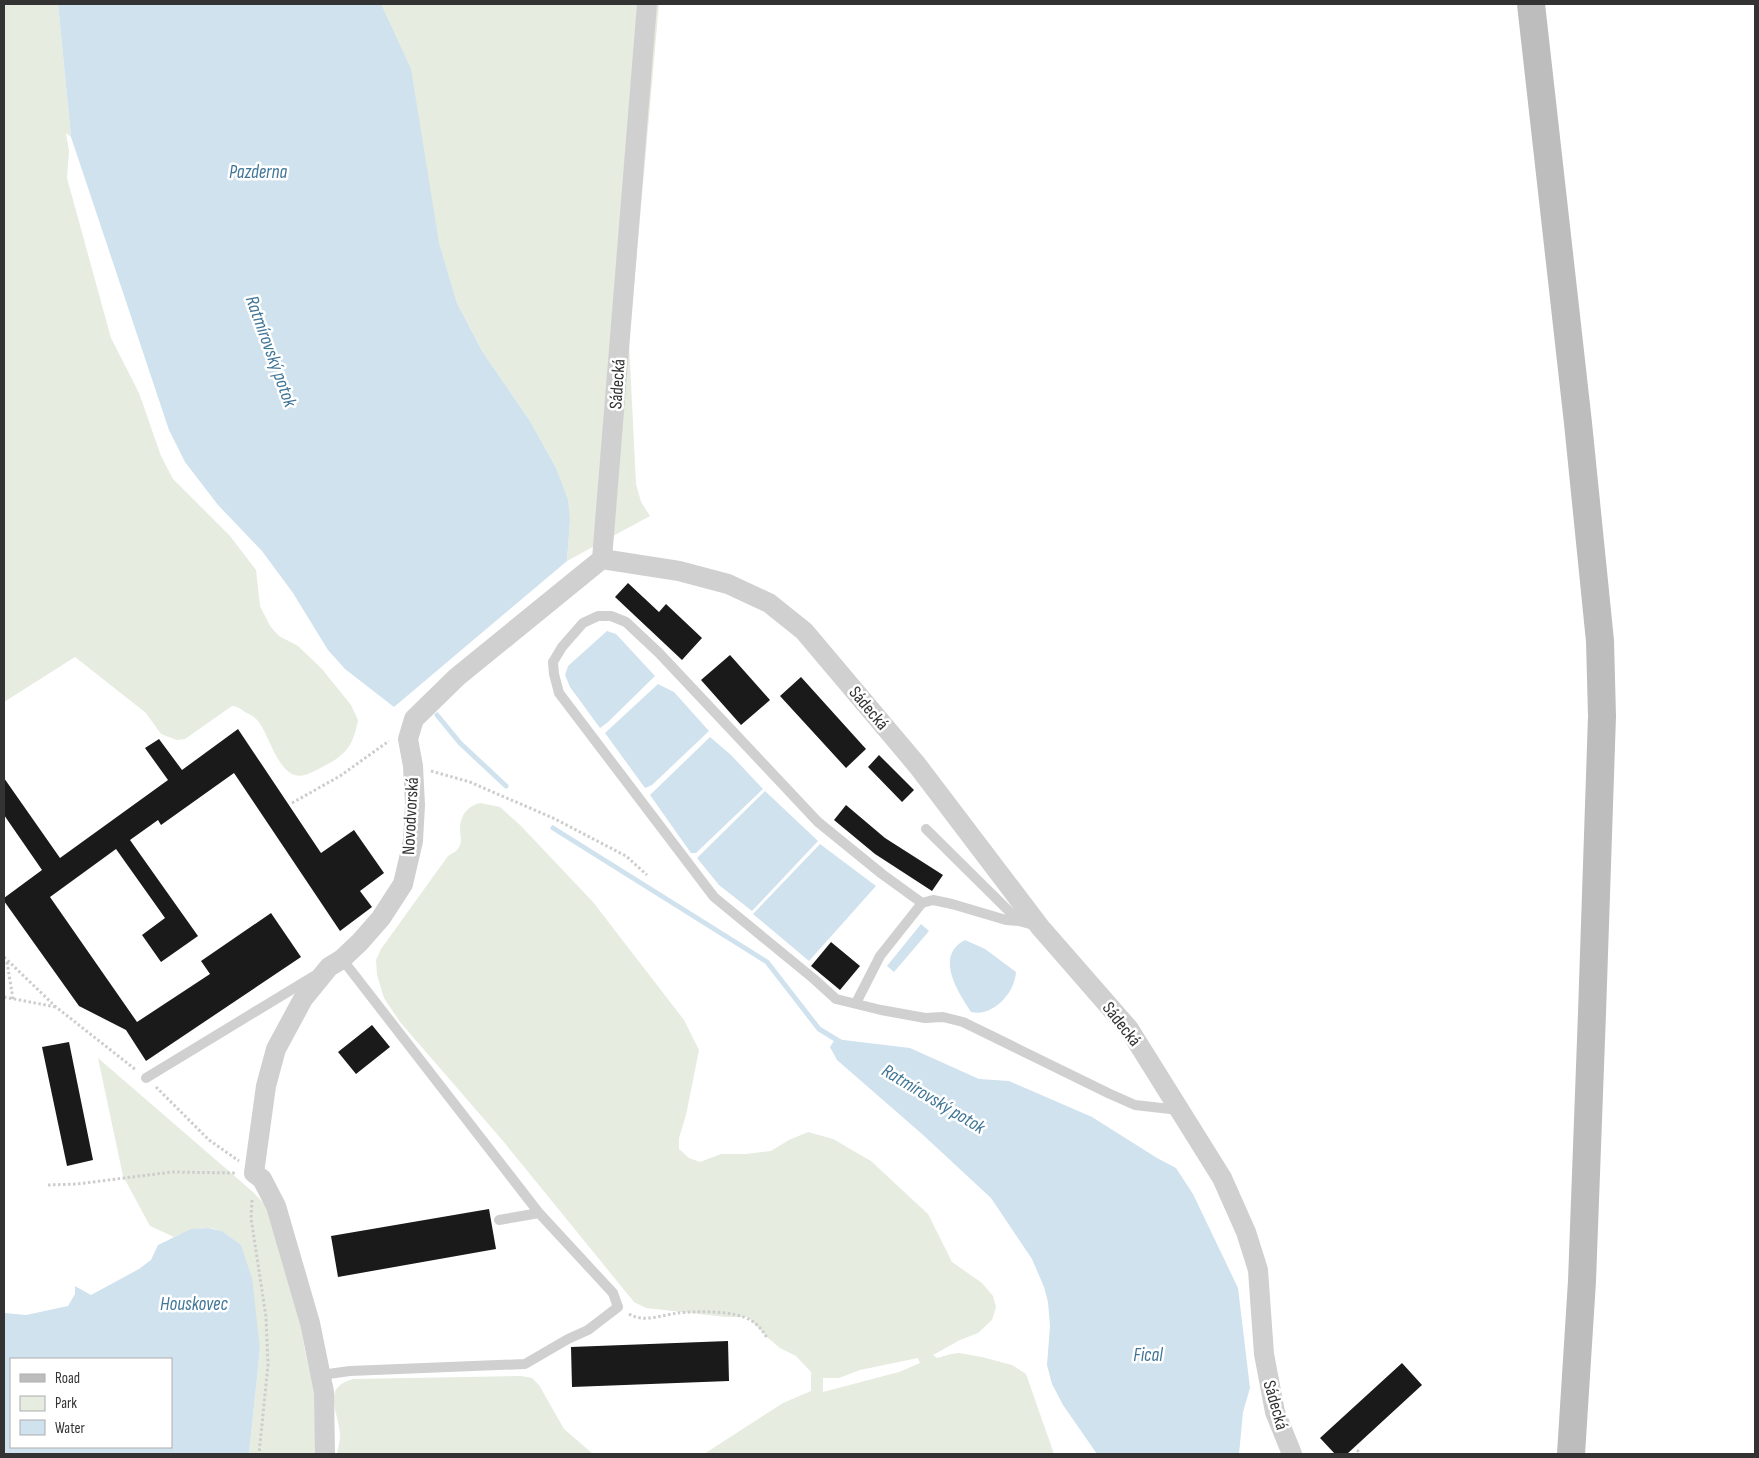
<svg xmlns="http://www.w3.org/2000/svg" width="1759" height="1458" font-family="'Sofia Sans Condensed',sans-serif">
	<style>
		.green { fill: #e6ecdf; fill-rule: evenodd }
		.water { fill: #cfe2ee; fill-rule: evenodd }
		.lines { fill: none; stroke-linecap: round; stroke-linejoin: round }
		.stream { stroke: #cfe2ee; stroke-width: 5 }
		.building { fill: #1a1a1a }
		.path { stroke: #cdcdcd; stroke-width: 3; stroke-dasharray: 2.5 2.5; stroke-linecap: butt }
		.lane { stroke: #d0d0d0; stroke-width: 10 }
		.street { stroke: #d0d0d0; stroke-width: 20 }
		.secondary { stroke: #bdbdbd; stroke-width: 28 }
		.labels { text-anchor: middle; stroke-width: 5; stroke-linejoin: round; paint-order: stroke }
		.street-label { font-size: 18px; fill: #333; stroke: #fff }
		.water-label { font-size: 19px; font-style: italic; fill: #3f7597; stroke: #fff }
	</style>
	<rect width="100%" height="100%" fill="#fff"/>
	<path class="green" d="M4,4H58L71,137L66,133L69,151L67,178L111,338L139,393L161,456L173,479L230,536L256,570L260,606L270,626L279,636L298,646L322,669L351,705L358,720C354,742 348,754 326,765C320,768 312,773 305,775C280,782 271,739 260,724C257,718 251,715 245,712C241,709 237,706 232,706L185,739L177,740L161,734L146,713L75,657L4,702Z
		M381,4H659L629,342L636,484L641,502L650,516L567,561L570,521L556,468L530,421L482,351L457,303L439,244Z
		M480,803L500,807L520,825L593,902L684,1020L699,1050L686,1115L679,1138V1149L689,1158L700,1162L721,1154H746L771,1151L789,1140L808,1132L833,1139L871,1161L928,1214L952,1262L982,1283L993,1296L996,1307L992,1320L978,1333L960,1340L933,1355L937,1358L951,1354L959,1353L982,1357L1012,1365L1026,1374L1054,1454H704L783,1403L811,1391V1372L796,1356L780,1348L767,1337L748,1317H726L646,1308L634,1302L503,1141L400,1022L384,998L377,975L376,960L381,949L448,856C453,853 458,851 460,845C462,841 460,834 460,829C460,816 467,806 480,803ZM918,1358L920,1363L899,1372L823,1392V1378H839L860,1370Z
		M98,1058L253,1192L269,1209L293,1281L305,1351L316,1398L317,1454H249L260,1349L241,1245C234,1241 228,1234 221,1231C206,1224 188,1230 174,1237L150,1226L123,1176Z
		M521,1376L532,1378L539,1385L564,1429L593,1454H337C338,1448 340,1441 340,1435C339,1412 320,1388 353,1379Z"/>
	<path class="water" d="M58,4H381L411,69L439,243L457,303L482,351L530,421L556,468L568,500L570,521L567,561L394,707L345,669L328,650L293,593L262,551L218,505L185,462L169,430L71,137Z
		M607,631L616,634L655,676L608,722L600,728L570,687L565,675L568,666Z
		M658,684L674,692L709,731L652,785L645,788L605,733Z
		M710,737L731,755L763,789L696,853H691L650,795Z
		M765,791L818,841L752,911L719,885L697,858Z
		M820,844L876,886L809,961L753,914Z
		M921,924L929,931L894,972L887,966Z
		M965,940L985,949L1016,972C1015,992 994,1017 971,1012C958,992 934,956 965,940Z
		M835,1039L910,1048L979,1079L1009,1081L1092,1117L1157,1158L1176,1168L1193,1194L1238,1288L1250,1388L1243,1412L1239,1454H1097L1063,1405L1052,1384L1047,1365L1050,1326L1048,1302L1044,1287L1032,1259L991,1198L922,1134L837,1060L830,1047Z
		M208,1228L222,1231L241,1245L252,1278L260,1349L249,1454H4V1313L26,1315L68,1306L75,1294V1286L91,1295L139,1269L151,1260L158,1245L191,1229ZM11,1359H171V1447H11Z"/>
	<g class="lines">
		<path class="stream" d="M437,715L460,743L506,786
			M553,828L767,962L819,1029L842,1043"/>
	</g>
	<path class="building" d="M628,583L659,612L666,604L702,638L682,660L615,597Z
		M730,655L770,700L741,725L701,680Z
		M801,677L866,749L846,768L780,696Z
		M238,729L321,853L354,830L384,873L360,891L372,907L340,931L234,773L161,825L158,820L130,840L198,936L161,962L142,935L165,918L116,849L50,897L137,1022L210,974L201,961L271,913L301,957L146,1061L126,1030L79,1006L4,901V898L42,870L4,815V778L60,858L168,780L145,748L159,739L182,770Z
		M879,755L914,790L902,802L868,767Z
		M846,805L885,838L943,875L932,891L875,854L834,820Z
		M831,942L860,966L840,990L811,966Z
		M372,1025L390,1047L356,1074L338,1052Z
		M69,1042L93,1160L67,1166L42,1047Z
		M489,1209L496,1249L338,1277L331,1236Z
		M728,1341L729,1381L572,1387L571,1347Z
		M1402,1363L1422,1385L1347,1454H1335L1320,1438Z"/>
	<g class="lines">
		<path class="path" d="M431,771L470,782L555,819L626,856L647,875
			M292,803L340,776L389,741
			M4,957L56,1007L136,1070
			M7,962L13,999
			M4,997L56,1007
			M156,1087L209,1140L239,1161
			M48,1185L77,1184L172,1172L236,1173
			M252,1200L251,1218L266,1317L268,1365L259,1454
			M629,1314C644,1323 662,1315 678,1313C698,1311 735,1310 752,1321C759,1326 763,1331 767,1338
			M1357,1450L1361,1454"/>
		<path class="lane" d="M926,829L1019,921
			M922,903L882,874L818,822L659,653L626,622L611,616H598L583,623L562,647L553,662L554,674L559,693L714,897L814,979L836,999L881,1010L925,1018L943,1017L963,1022L1110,1094L1135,1105L1179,1110
			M856,1003L880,956L922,903L933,900L952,904L1006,920L1019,921L1037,926
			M146,1078L314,976
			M499,1220L539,1213
			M321,1375L350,1371L525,1364L568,1339L588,1330L618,1307L613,1293L539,1213L342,959"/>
		<path class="street" d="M602,559L679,571L728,584L769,603L804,631L917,765L1040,927L1129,1029L1222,1178L1246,1232L1258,1270L1264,1354L1275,1412L1292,1454
			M602,559L647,4
			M325,1454L324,1392L310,1323L276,1206L262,1179L254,1173L266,1086L276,1049L303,999L329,967L342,959L360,942L381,918L403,884L413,841L415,805L413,766L408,739L414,719L457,677L602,559"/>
		<path class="secondary" d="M1531,4L1578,423L1600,641L1602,716L1592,1013L1582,1281L1571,1454"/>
	</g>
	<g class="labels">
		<g class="street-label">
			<text transform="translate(617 384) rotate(-86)" y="6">Sádecká</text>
			<text transform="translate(869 708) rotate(50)" y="6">Sádecká</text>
			<text transform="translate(410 816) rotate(-87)" y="6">Novodvorská</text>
			<text transform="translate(1122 1024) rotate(52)" y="6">Sádecká</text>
			<text transform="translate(1276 1405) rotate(74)" y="6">Sádecká</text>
		</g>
		<g class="water-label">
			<text x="258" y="178">Pazderna</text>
			<text transform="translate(272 351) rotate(70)" y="7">Ratmírovský potok</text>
			<text transform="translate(934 1098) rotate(31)" y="7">Ratmírovský potok</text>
			<text x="194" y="1310">Houskovec</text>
			<text x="1148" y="1361">Fical</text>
		</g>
	</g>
	<rect width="1759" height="1458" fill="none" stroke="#333333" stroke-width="10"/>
	<rect x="10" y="1358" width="162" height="90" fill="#ffffff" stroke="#adadad"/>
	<rect x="20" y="1374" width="25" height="8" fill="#bdbdbd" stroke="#adadad"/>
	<text x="55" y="1383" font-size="15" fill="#333333">Road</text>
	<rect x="20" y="1396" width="25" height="15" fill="#e6ecdf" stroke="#adadad"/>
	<text x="55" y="1408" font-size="15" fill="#333333">Park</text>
	<rect x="20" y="1420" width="25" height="15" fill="#cfe2ee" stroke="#adadad"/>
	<text x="55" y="1433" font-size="15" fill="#333333">Water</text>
</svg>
